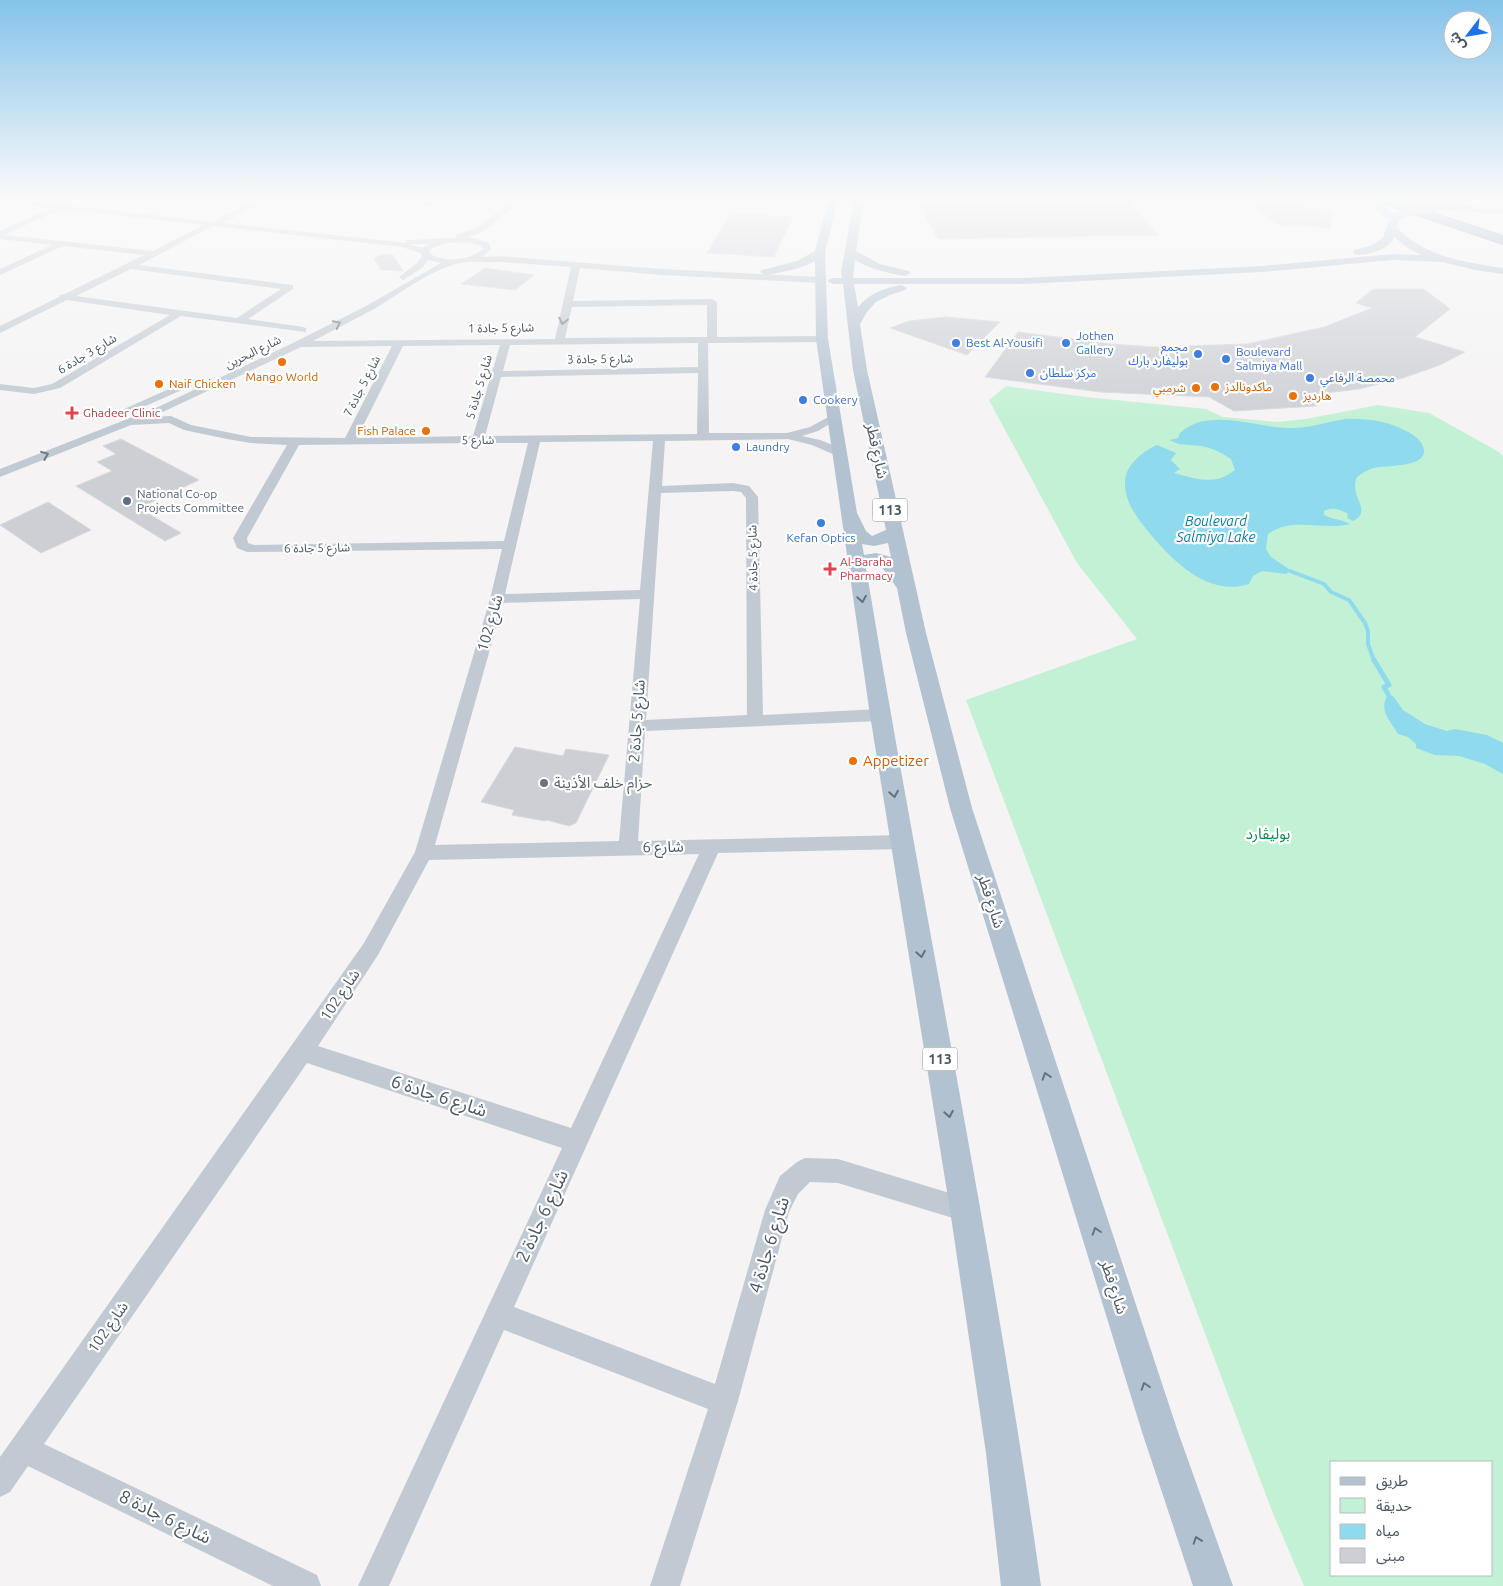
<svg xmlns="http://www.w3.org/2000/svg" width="1503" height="1586" font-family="Ubuntu,'Noto Sans Arabic',sans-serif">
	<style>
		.green { fill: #c3f1d5; fill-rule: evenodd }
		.water { fill: #90daee }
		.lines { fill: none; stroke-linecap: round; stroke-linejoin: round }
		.stream-far1 { stroke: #90daee; stroke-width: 4 }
		.stream { stroke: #90daee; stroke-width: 5 }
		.building { fill: #cdcfd5; stroke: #d7d9de }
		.highway-casing { stroke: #7690ad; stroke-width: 2 }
		.minor { fill: #c1cad2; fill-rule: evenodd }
		.major { fill: #b3c2d1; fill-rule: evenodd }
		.highway { fill: #8ba5c1; fill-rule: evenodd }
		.major-bridge { stroke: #b3c2d1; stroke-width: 11 }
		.oneway { stroke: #6e7983 }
		.oneway2 { stroke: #64717d }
		.shop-dot { fill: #3f7fe0; stroke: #fff; stroke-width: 2 }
		.food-dot { fill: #e8710a; stroke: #fff; stroke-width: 2 }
		.health-dot { fill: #e0444e; stroke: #fff; stroke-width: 2 }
		.service-dot { fill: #5c6f8a; stroke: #fff; stroke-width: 2 }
		.worship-dot { fill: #6b7280; stroke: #fff; stroke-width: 2 }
		.labels { text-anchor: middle; stroke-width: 4.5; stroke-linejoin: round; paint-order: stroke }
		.far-street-label { font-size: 12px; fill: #4a5661; stroke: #fff }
		.far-shop-label { font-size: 12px; fill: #366cbe; stroke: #fff; text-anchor: start }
		.far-food-label { font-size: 12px; fill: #c56008; stroke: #fff; text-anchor: start }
		.far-health-label { font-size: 12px; fill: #be3a42; stroke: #fff; text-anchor: start }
		.far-service-label { font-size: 12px; fill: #4e5e75; stroke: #fff; text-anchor: start }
		.shield { fill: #fff; stroke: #808990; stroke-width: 1 }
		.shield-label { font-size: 14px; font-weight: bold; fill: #4a5661 }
		.far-water-label { font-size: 14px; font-style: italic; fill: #0c7c9b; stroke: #fff }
		.street-label { font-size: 15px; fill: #4a5661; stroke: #fff }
		.food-label { font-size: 15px; fill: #c56008; stroke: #fff; text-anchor: start }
		.worship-label { font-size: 15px; fill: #5b616d; stroke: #fff; text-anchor: start }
		.park-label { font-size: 15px; fill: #17864f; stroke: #fff }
		.near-street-label { font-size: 18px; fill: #4a5661; stroke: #fff }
	</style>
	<rect width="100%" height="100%" fill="#f5f3f3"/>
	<path class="green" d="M1006,386L1086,397L1206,409L1223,417L1277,422L1306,419L1378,405L1429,413L1499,452L1503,457V1586H1304L1272,1511L966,700L1137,639L1077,563L989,400ZM1332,1462H1492V1575H1332Z"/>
	<path class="water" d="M1345,419C1366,418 1388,421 1406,431C1413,434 1423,441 1424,450C1426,468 1385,465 1374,468C1367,470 1362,473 1357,477C1348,497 1374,510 1353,521L1347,518L1348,514C1340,509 1332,507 1324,511V515C1333,520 1342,519 1350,524C1323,531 1293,516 1268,534L1266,549L1271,557L1289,569L1287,574L1262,571L1253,576L1249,584C1209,597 1174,562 1151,535C1139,520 1125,504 1125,484C1124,466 1142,452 1157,445L1176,453L1171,460L1180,469L1174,473C1197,479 1215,486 1235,470L1231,459C1222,453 1213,448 1201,446C1189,444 1181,447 1170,440L1178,438L1180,433C1207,407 1255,427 1288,428C1308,429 1326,422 1345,419Z
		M1388,694L1393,696L1403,710L1425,724L1447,731L1455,729L1487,735L1503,743V774L1485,764L1459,756L1435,755L1416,748V744L1408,737L1398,734C1390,720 1378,711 1388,694Z"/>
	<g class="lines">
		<path class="stream-far1" d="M1290,571L1324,584L1331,592L1349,600L1365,623L1368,631V644L1374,661"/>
		<path class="stream" d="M1374,660L1389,685L1384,687L1388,694"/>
	</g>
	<path class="building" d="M916,200H1126L1159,235L938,239Z
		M1247,200H1289L1299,206L1334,211L1330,229L1297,224L1280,226Z
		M731,213L793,217L774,257L707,253Z
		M382,254L393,255L403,271L381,270L374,258Z
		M485,268L534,275L515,290L461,284Z
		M1373,289H1424L1450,309L1415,337L1465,352L1440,365L1403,378L1359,389L1308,395L1316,406L1234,411L1209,397L1100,392L985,377L1018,332L1112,344L1154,347L1247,344L1324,327L1372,308L1356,303Z
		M945,317L1000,322L967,355L890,328L909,321Z
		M121,439L199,480L139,508L181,533L165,541L76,486L112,471L97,462L116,454L103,446Z
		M48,502L91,530L41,553L0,525Z
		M515,747L563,756L566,749L609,755L576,823L569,826L547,820L545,821L512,815L514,810L481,802Z"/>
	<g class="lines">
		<g class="highway-casing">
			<path id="highway" d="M1378,200H1393L1503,236V244L1379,202Z"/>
		</g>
		<path class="minor" d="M0,200H19L217,222V219L256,200H266L223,223L406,243V240H409L455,238L456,235L476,228L514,200H523L482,232L468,237L488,242L491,249L482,257L500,256L662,269L820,277L824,280L820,283L662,275L580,268L573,301L712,299L717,302V337L822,336L827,339L822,342L708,343L709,433H787L810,427L832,415L838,418L836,420L818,431L802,436L820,440L843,449L845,452L843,455H835L812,445L788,439L665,441L662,486L733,483L749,486L758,497L763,715L880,709L886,711L888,715L886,719L880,721L645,731L638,841L902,835L908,837L911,842L908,847L902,849L718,853L514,1307L715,1384L765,1210L780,1176L797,1162L805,1158L838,1159L966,1198L975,1201L978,1210L975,1219L966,1222L838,1183L810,1182L798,1194L789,1212L738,1401L680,1586H650L708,1409L504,1330L389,1586H358L562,1148L307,1063L44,1444L317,1575L321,1586H273L28,1466L10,1492L0,1497V1457L364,943L415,852L490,599L502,549L247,552L237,548L233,538L287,445L251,443L227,439L184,430L169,423L131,425L0,477V469L158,407L295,342L366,306L441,263L428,260L422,268L403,280L399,277L416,264L422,256L420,253L402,247L213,226L139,265L293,285V289L248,319L303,327L306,328V332L181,316L60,388L34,394L0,390V384L34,388L52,384L170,315L67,300L0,333V326L59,297L60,295L65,294L144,255L63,246L0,275V269L52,245L0,239V231L51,208L0,202ZM61,209L203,225L153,251L4,235ZM468,242L481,246L483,249C470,261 443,263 429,253L430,249L445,243ZM410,244H429L422,248ZM466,262H500L571,267L555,339L313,341C333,330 354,320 374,309C403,292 433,267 466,262ZM131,269L281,289L237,318L76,296ZM707,305V337L565,338L572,307ZM698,343V367L503,371L510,345ZM500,345L473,436L357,438L403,346ZM392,346L345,438L251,437L191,425L171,416L152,417L301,347ZM698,373L697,434L485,436L501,377ZM653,441L640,590L505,594L540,442ZM477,443H528L504,541L254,545L248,543L247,538L299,445ZM733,491L741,492L746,498L747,715L646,720L661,493ZM640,599L619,841L435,845L503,603ZM699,854L571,1128L318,1046L378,955L429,860Z
			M385,200L430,202L442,200L431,206L389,202Z
			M189,380L193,381L194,383L193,385L132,412L128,413L122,410Z"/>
		<path class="major" d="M828,200H838L825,252L828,339L857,513L866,531L872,536L886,530L853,370L843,284H833L827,281L833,278H842L841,272L854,200H864L856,251L880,264L909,271L911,273L905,276C887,273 870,269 855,260L853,278H1024L1262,266L1393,254L1421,255L1408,248L1394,237C1390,249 1367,257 1354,254L1353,252L1354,250L1370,246L1383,238L1389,220L1361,200H1374L1395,214L1404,209H1412V213L1399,221L1397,227C1422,256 1467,263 1503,268V274L1475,270L1442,262L1393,260L1262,272L1024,284H854L858,307C870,293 884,288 901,285L907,288L905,290L890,295L876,302L867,312L860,324L867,370L926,633L972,808L1178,1432L1233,1586H1193L1142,1432L950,808L906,633L897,588L881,566L872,564L866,568C922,907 993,1245 1041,1586H1001L986,1453L950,1210L870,715L816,339L815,261C800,269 783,272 766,275L760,272L762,270L797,261L815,251ZM888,543L891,557L876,553L864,555L862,544L874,546Z
			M1433,204L1503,208V214L1429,209L1428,207Z"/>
		<use href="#highway" class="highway"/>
		<path class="major-bridge" d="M1408,211L1433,207"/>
	</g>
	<defs><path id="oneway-chevron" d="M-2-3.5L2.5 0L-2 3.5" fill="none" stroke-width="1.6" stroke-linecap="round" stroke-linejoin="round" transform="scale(1.25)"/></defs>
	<g class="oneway">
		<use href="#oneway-chevron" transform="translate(563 321) rotate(102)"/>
		<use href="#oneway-chevron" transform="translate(337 324) rotate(-27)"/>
		<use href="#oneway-chevron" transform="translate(45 455) rotate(-22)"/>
	</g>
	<g class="oneway2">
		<use href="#oneway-chevron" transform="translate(862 599) rotate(81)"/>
		<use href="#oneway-chevron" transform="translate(894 794) rotate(80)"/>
		<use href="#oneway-chevron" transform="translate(921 954) rotate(80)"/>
		<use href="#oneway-chevron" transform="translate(1046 1076) rotate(-108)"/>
		<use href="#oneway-chevron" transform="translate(949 1114) rotate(80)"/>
		<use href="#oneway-chevron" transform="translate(1096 1231) rotate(-108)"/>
		<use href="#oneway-chevron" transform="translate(1145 1386) rotate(-108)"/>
		<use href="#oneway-chevron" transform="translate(1197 1540) rotate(-109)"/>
	</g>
	<linearGradient id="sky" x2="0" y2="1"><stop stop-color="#85c3ea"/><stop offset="0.47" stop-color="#fafafa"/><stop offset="1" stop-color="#fafafa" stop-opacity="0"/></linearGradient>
	<rect width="1503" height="422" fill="url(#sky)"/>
	<g class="shop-dot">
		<circle cx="956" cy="343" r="5"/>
		<circle cx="1066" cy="343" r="5"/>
		<circle cx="1198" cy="354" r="5"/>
		<circle cx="1226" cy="359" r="5"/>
		<circle cx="1030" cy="373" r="5"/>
		<circle cx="1310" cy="378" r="5"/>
		<circle cx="803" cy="400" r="5"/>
		<circle cx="736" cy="447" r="5"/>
		<circle cx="821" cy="523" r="5"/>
	</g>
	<g class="food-dot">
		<circle cx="282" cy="362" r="5"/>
		<circle cx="159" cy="384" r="5"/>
		<circle cx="1215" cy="387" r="5"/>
		<circle cx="1196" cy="388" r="5"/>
		<circle cx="1293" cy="396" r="5"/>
		<circle cx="426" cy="431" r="5"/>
		<circle cx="853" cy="761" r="5"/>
	</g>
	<g class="health-dot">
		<path d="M69.5 405.5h5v5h5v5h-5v5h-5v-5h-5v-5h5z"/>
		<path d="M827.5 561.5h5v5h5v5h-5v5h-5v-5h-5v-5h5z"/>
	</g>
	<circle class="service-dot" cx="127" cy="501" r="5"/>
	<circle class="worship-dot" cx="544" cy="783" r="5"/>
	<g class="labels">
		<g class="far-street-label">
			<text transform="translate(501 328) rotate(-1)" y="4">شارع 5 جادة 1</text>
			<text transform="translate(253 352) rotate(-26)" y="4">شارع البحرين</text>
			<text transform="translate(87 354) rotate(-31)" y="4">شارع 3 جادة 6</text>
			<text transform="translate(600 359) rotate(-1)" y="4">شارع 5 جادة 3</text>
			<text transform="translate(362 386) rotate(-63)" y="4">شارع 5 جادة 7</text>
			<text transform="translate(479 387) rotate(-74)" y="4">شارع 5 جادة 5</text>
			<text transform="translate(478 440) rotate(-1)" y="4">شارع 5</text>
			<text transform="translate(317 548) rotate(-1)" y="4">شارع 5 جادة 6</text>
			<text transform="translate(753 558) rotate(-91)" y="4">شارع 5 جادة 4</text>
		</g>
		<g class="far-shop-label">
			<text x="1076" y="340">Jothen<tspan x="1076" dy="14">Gallery</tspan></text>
			<text x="966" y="347">Best Al-Yousifi</text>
			<text x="1188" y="351" text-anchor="end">مجمع<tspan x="1188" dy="14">بوليفارد بارك</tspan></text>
			<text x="1236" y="356">Boulevard<tspan x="1236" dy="14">Salmiya Mall</tspan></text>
			<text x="1040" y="377">مركز سلطان</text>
			<text x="1320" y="382">محمصة الرفاعي</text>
			<text x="813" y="404">Cookery</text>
			<text x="746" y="451">Laundry</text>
			<text x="821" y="542" text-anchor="middle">Kefan Optics</text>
		</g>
		<g class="far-food-label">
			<text x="282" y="381" text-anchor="middle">Mango World</text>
			<text x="169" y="388">Naif Chicken</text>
			<text x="1225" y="391">ماكدونالدز</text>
			<text x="1186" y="392" text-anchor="end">شرمبي</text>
			<text x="1303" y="400">هارديز</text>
			<text x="416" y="435" text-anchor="end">Fish Palace</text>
		</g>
		<g class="far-health-label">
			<text x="83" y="417">Ghadeer Clinic</text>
			<text x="840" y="566">Al-Baraha<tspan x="840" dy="14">Pharmacy</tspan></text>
		</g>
		<g class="far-service-label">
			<text x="137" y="498">National Co-op<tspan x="137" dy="14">Projects Committee</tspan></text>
		</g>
		<g class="shield">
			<rect x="872.5" y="498.5" width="35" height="23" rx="4"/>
			<rect x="922.5" y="1047.5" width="35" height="23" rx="4"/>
		</g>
		<g class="shield-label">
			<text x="890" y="515">113</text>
			<text x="940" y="1064">113</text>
		</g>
		<g class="far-water-label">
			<text x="1216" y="526">Boulevard<tspan x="1216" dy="16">Salmiya Lake</tspan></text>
		</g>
		<g class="street-label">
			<text transform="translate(877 451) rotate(78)" y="5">شارع قطر</text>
			<text transform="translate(490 623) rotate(-74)" y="5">شارع 102</text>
			<text transform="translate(637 721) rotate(-86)" y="5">شارع 5 جادة 2</text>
			<text transform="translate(663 847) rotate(-1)" y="5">شارع 6</text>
			<text transform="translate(991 901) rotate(72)" y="5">شارع قطر</text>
			<text transform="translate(340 995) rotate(-56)" y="5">شارع 102</text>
			<text transform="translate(1114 1287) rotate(72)" y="5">شارع قطر</text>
			<text transform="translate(108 1327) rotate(-55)" y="5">شارع 102</text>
		</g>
		<g class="food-label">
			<text x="863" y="766">Appetizer</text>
		</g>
		<g class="worship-label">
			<text x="554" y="788">حزام خلف الأذينة</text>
		</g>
		<g class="park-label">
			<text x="1268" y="839">بوليڤارد</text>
		</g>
		<g class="near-street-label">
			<text transform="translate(439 1096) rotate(18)" y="6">شارع 6 جادة 6</text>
			<text transform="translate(542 1216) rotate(-65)" y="6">شارع 6 جادة 2</text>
			<text transform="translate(769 1245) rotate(-73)" y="6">شارع 6 جادة 4</text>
			<text transform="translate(165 1517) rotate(26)" y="6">شارع 6 جادة 8</text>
		</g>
	</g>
	<rect x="1330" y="1461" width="162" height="115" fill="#ffffff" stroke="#b7bbc0"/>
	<rect x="1340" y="1477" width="25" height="8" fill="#b3c2d1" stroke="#b7bbc0"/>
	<text x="1376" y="1486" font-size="15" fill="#4a5661">طريق</text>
	<rect x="1340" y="1498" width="25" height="15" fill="#c3f1d5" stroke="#b7bbc0"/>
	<text x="1376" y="1511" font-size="15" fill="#4a5661">حديقة</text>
	<rect x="1340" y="1524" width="25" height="15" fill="#90daee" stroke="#b7bbc0"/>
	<text x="1376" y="1536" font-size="15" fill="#4a5661">مياه</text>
	<rect x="1340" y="1548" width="25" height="15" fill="#cdcfd5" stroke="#b7bbc0"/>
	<text x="1376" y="1561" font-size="15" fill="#4a5661">مبنى</text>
	<g transform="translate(1468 35) rotate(239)"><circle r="24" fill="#ffffff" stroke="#b7bbc0"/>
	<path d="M0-4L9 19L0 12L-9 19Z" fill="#1a73e8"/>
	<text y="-8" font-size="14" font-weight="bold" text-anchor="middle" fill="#4a5661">ش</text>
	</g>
</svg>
